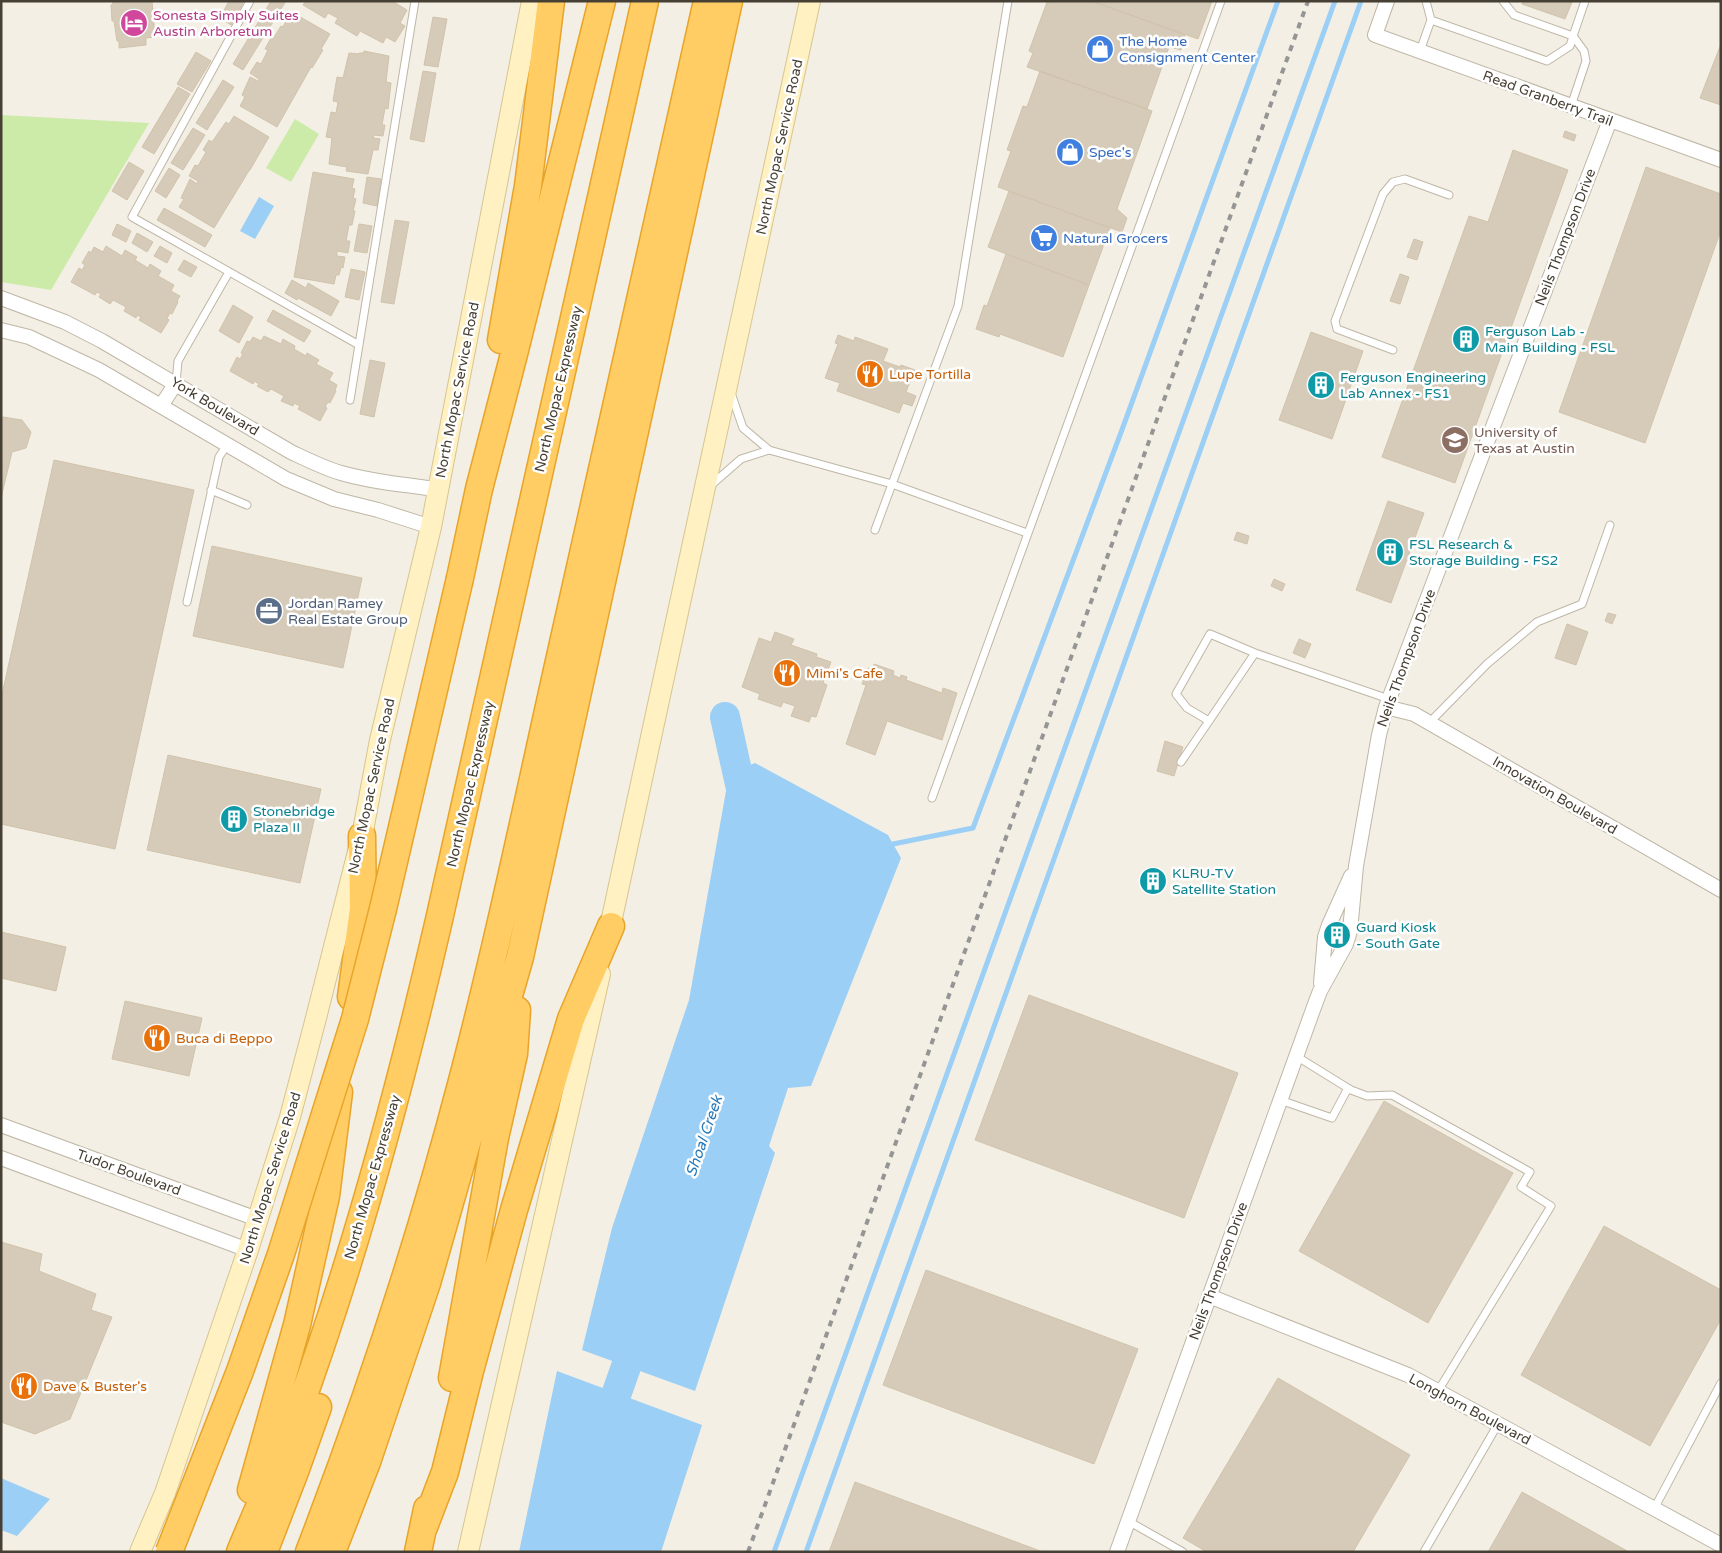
<svg xmlns="http://www.w3.org/2000/svg" width="1722" height="1553" font-family="'Varela Round',sans-serif">
	<style>
		.green { fill: #cceba9 }
		.water { fill: #9bcff5 }
		.lines { fill: none; stroke-linecap: round; stroke-linejoin: round }
		.stream { stroke: #9bcff5; stroke-width: 5 }
		.river { stroke: #9bcff5; stroke-width: 30 }
		.building { fill: #d6cbb9; stroke: #d1c3ab }
		.lane-casing { stroke: #bfb7a6; stroke-width: 9 }
		.street-casing { stroke: #bfb7a6; stroke-width: 16 }
		.secondary-casing { stroke: #d6c590; stroke-width: 22 }
		.highway-casing { stroke: #e8a429; stroke-width: 29 }
		.lane { stroke: #fff; stroke-width: 7 }
		.street { stroke: #fff; stroke-width: 14 }
		.secondary { stroke: #fff1c2; stroke-width: 20 }
		.highway { stroke: #ffcd63; stroke-width: 26 }
		.rail { stroke: #959595; stroke-width: 4; stroke-dasharray: 6 6; stroke-linecap: butt }
		.highway-bridge-casing { stroke: #e8a429; stroke-width: 29; stroke-linecap: butt }
		.highway-bridge { stroke: #ffcd63; stroke-width: 26 }
		.labels { text-anchor: middle; stroke-width: 5; stroke-linejoin: round; paint-order: stroke }
		.hotel-label { font-size: 14px; fill: #b23c85; stroke: #fff; text-anchor: start }
		.shop-label { font-size: 14px; fill: #366cbe; stroke: #fff; text-anchor: start }
		.street-label { font-size: 14px; fill: #463f33; stroke: #fff }
		.culture-label { font-size: 14px; fill: #0d838f; stroke: #fff; text-anchor: start }
		.food-label { font-size: 14px; fill: #c56008; stroke: #fff; text-anchor: start }
		.education-label { font-size: 14px; fill: #785e54; stroke: #fff; text-anchor: start }
		.service-label { font-size: 14px; fill: #4e5e75; stroke: #fff; text-anchor: start }
		.water-label { font-size: 15px; font-style: italic; fill: #2678b8; stroke: #fff }
	</style>
	<rect width="100%" height="100%" fill="#f3efe4"/>
	<path class="green" d="M1,115L149,123L51,290L1,282Z
		M295,119L319,134L291,182L266,168Z"/>
	<path class="water" d="M259,197L274,206L255,239L240,231Z
		M755,763L888,835L901,858L811,1086L788,1088L769,1146L775,1153L695,1391L582,1350L612,1228L689,1000L729,774Z
		M557,1371L702,1425L661,1552H519Z
		M1,1478L50,1499L17,1536L1,1530Z"/>
	<g class="lines">
		<path class="stream" d="M888,848L893,844L973,828L1123,427L1278,1
			M774,1552L1335,1
			M806,1552L1361,1"/>
		<path class="river" d="M725,717L746,811
			M603,1432L640,1327"/>
	</g>
	<path class="building" d="M112,1H152L155,37L146,38V45L119,48V41H117L114,21H112L111,5L113,4Z
		M229,1H244L231,25L220,18Z
		M271,1H286L243,70L233,64Z
		M306,1H392L407,10L400,23L405,26L395,42L386,37L383,43L360,31L357,36L335,23L338,18L328,13L325,18L303,5Z
		M1051,1H1092L1185,35L1181,50L1169,47L1147,109L1027,67L1033,53L1029,51L1047,2L1050,3Z
		M1092,1H1212L1198,39Z
		M1523,1H1570L1572,2L1565,19L1522,4Z
		M295,14L330,34L321,49L323,50L312,68L311,67L277,127L240,106L245,97L242,95L250,77L258,81L259,79L250,73L257,62L261,64L268,50L265,49L271,38L273,39L281,26L283,27L287,19L290,21Z
		M433,17L447,19L438,67L424,65Z
		M1721,44V105L1700,98Z
		M364,51L389,56L386,82L391,83L388,109L385,108L382,125H385L383,136L374,135L373,138L380,139L378,150H373L368,174L346,171L347,167L329,164L332,138L326,137L331,112L336,113L338,102L333,101L337,77L343,78L349,53L359,54V53H363Z
		M196,52L211,61L192,92L177,84Z
		M423,71L436,73L424,142L410,139Z
		M1040,71L1152,111L1117,209L1127,218L1122,232L998,187L1011,151L1007,150L1023,106L1027,107Z
		M223,80L234,87L207,130L196,123Z
		M178,87L190,94L154,154L142,147Z
		M234,116L269,137L250,170V169L214,228L179,207L184,199L181,198L190,179L197,184L198,181L189,176L195,165L198,166L206,152L203,150L209,140L212,142L226,122L229,124Z
		M193,128L205,135L183,170L171,163Z
		M1565,131L1576,135L1574,141L1563,137Z
		M1513,150L1568,170L1455,483L1382,457L1469,216L1488,222Z
		M129,162L144,171L127,200L112,191Z
		M1646,167L1721,194V230L1645,443L1559,412Z
		M169,168L180,175L166,198L155,191Z
		M313,172L354,179L352,188L355,189L353,198L356,199L353,211H355L352,225H349L346,241H350L348,253L337,251V256L345,257L343,268L341,267L339,275H336L334,284L294,277Z
		M367,177L381,179L377,206L363,203Z
		M1009,191L1110,228L1089,285L988,247Z
		M164,208L212,235L205,247L157,220Z
		M395,220L409,222L394,304L381,302Z
		M117,224L131,231L126,242L112,235Z
		M359,224L372,226L367,253L354,251Z
		M137,233L153,242L147,252L132,243Z
		M1414,239L1423,242L1417,260L1407,257Z
		M106,246L122,256L125,250L137,257L135,260L148,268L150,264L161,271L158,276L174,285L171,291L180,296L177,301L178,302L172,314L170,313L167,318L169,320L161,333L139,320L141,317L137,315L136,318L124,311L126,307L113,300L110,304L99,297L101,294L97,292L95,295L71,282L79,268L82,270L85,265L82,263L89,251L91,253L94,247L103,252Z
		M160,246L172,253L167,263L154,256Z
		M1006,254L1089,285L1063,357L1000,334L999,337L976,329L984,305L987,306Z
		M184,260L197,267L191,277L178,270Z
		M351,269L365,272L359,300L345,297Z
		M1400,274L1409,277L1400,304L1390,301Z
		M292,280L306,288L308,283L339,301L331,316L298,298L297,300L285,293Z
		M233,305L253,317L239,343L219,331Z
		M273,310L311,331L304,342L267,321Z
		M1311,332L1363,351L1332,439L1279,420Z
		M838,335L854,341L855,337L888,349L883,361L900,367L901,365L915,370L906,392L916,396L912,406L903,403L899,413L837,391L840,383L825,378L838,344L835,343Z
		M264,336L281,344L283,339L295,346L294,349L306,356L307,353L319,360L316,364L333,373L329,380L337,385L335,390L336,391L330,403L328,402L325,407L327,408L320,421L298,409L300,406L294,403L293,406L281,401L284,396L271,389L268,392L257,386L259,384L254,381L253,384L230,371L237,357L240,359L243,354L241,353L247,341L250,342L253,337L261,341Z
		M370,360L385,363L374,417L360,414Z
		M3,417L22,420L31,432L26,448L12,452L1,498V418Z
		M54,460L194,490L115,849L1,824V699Z
		M1388,501L1424,513L1391,603L1356,590Z
		M1237,532L1249,536L1247,544L1234,540Z
		M212,546L362,578L343,668L193,636Z
		M1274,579L1285,584L1282,591L1271,586Z
		M1608,613L1616,615L1612,624L1605,621Z
		M1567,624L1588,632L1576,665L1555,658Z
		M775,632L794,639L791,645L817,654L816,657L831,662L823,683L827,685L816,717L811,716L809,722L791,716L795,706L783,702L781,707L758,699L760,694L742,687L759,638L771,642Z
		M1299,639L1311,644L1305,658L1293,653Z
		M874,664L894,671L893,675L900,678L901,675L907,677L906,680L942,693L943,688L957,693L942,740L887,721L875,755L846,744L866,685L862,684L868,668L872,670Z
		M1165,741L1183,747L1174,776L1157,771Z
		M168,755L321,789L300,883L147,850Z
		M1152,875L1159,879L1154,887L1148,884Z
		M1,932L66,947L56,991L1,978Z
		M1029,995L1238,1073L1184,1218L975,1140Z
		M125,1001L202,1018L189,1076L112,1059Z
		M1384,1101L1513,1173L1428,1323L1299,1251Z
		M1604,1226L1721,1290V1319L1650,1446L1521,1375Z
		M1,1242L42,1254L39,1271L96,1294L91,1310L112,1317L70,1419L35,1434L1,1422Z
		M926,1270L1138,1349L1094,1464L883,1385Z
		M1278,1378L1410,1455L1353,1552H1207L1183,1538Z
		M855,1482L1043,1552H829Z
		M1522,1492L1629,1552H1488Z"/>
	<g class="lines">
		<g class="lane-casing">
			<path id="lane" d="M250,1L132,217L359,345
				M1431,20L1547,61L1570,46L1573,36L1514,15L1503,1
				M1420,51L1431,20L1426,1
				M1571,106L1586,61L1584,51L1573,36L1585,1
				M1393,350L1337,329L1335,321L1383,194L1393,182L1405,179L1449,195
				M176,383L178,361L229,272
				M731,393L743,428L769,450L892,484L1027,533
				M350,400L415,1
				M710,486L741,459L769,450
				M211,490L247,505
				M875,530L958,306L1008,1
				M187,602L219,457L227,445
				M1209,721L1255,653
				M1429,723L1487,664L1537,622L1582,604L1610,525
				M1181,762L1209,721L1187,708L1176,694L1210,634L1255,653L1389,699
				M932,798L1221,1
				M1296,1056L1351,1090L1367,1096L1392,1095L1530,1172L1521,1187L1551,1206L1438,1391
				M1280,1100L1332,1118L1348,1088
				M1654,1509L1721,1383
				M1128,1521L1183,1552
				M1424,1552L1498,1424"/>
		</g>
		<g class="street-casing">
			<path id="street" d="M1387,1L1375,35L1721,160
				M1,298L65,322L102,341L291,452C308,460 324,468 341,473C372,482 406,485 437,489
				M1,330L29,337L99,370L286,479L334,499L378,510L431,527
				M161,406L176,383
				M1386,707L1414,714L1721,890
				M1321,983L1325,937L1329,925L1351,876
				M1,1125L257,1219
				M1,1158L248,1250
				M1209,1296L1408,1375L1721,1545
				M1117,1552L1314,1007L1320,991L1346,944L1350,931L1356,866L1379,735L1386,707L1610,120"/>
		</g>
		<g class="secondary-casing">
			<path id="secondary" d="M607,941L810,1
				M140,1552L165,1493L248,1250L290,1117L316,1018L362,836L380,740L431,527L532,1
				M468,1552L600,974"/>
		</g>
		<g class="highway-casing">
			<path id="highway" d="M501,340L528,186L551,1
				M460,578L479,489L514,354L602,1
				M351,997L363,909L362,836
				M452,1378L495,1138L514,1054L517,1010
				M251,1490L297,1325L326,1196L339,1092
				M424,1527L445,1472L470,1371L514,1210L571,1019L611,926
				M240,1552C258,1508 279,1464 295,1420C355,1257 400,1089 439,920L645,1
				M264,1552L296,1469L318,1407
				M309,1552C369,1396 421,1238 463,1077C499,939 528,800 559,661C608,441 658,221 707,1
				M332,1552L367,1462L427,1283L520,957L729,1
				M418,1552L427,1509"/>
		</g>
		<use href="#lane" class="lane"/>
		<use href="#street" class="street"/>
		<use href="#secondary" class="secondary"/>
		<use href="#highway" class="highway"/>
		<path class="rail" d="M748,1552L1308,1"/>
		<g class="highway-bridge-casing">
			<path id="highway-bridge" d="M169,1552L240,1371L281,1254L355,1019L383,909L460,578"/>
		</g>
		<use href="#highway-bridge" class="highway-bridge"/>
	</g>
	<defs>
		<g id="hotel-disc" transform="scale(1.4375)"><circle r="9.5" fill="#d1479c" stroke="#fff"/><path d="M-6-4.5h1.5V1H6V5H4.5V3h-9V5H-6ZM-4 0a1.8 1.8 0 1 1 3.6 0ZM.5 0V-2.5h3Q6-2.5 6 0Z" fill="#fff"/></g>
		<g id="shop-disc" transform="scale(1.4375)"><circle r="9.5" fill="#3f7fe0" stroke="#fff"/><path d="M-5-2.5h2.3a2.7 3.5 0 0 1 5.4 0H5L5.5 6h-11ZM-1.5-2.5h3a1.5 2.3 0 0 0-3 0Z" fill="#fff"/></g>
		<g id="supermarket-disc" transform="scale(1.4375)"><circle r="9.5" fill="#3f7fe0" stroke="#fff"/><path d="M-6-5.5h2.5l.6 2H6L4.5 2H-2.5L-4.4-4H-6ZM-1.5 3.2a1.3 1.3 0 1 0 .1 0ZM3 3.2a1.3 1.3 0 1 0 .1 0Z" fill="#fff"/></g>
		<g id="building-disc" transform="scale(1.4375)"><circle r="9.5" fill="#0f9aa8" stroke="#fff"/><path d="M-4-6H4V6H1V3H-1V6H-4ZM-2.5-4.3h1.7v1.8h-1.7ZM.8-4.3h1.7v1.8H.8ZM-2.5-1h1.7V.8h-1.7ZM.8-1h1.7V.8H.8Z" fill="#fff"/></g>
		<g id="restaurant-disc" transform="scale(1.4375)"><circle r="9.5" fill="#e8710a" stroke="#fff"/><path d="M-5-6h1v4h1v-4h1v4h1v-4h1v5L-1.5 .5V6h-2V.5L-5-1ZM5-6V6H3V1.5H1.5Q1.5-4 5-6Z" fill="#fff"/></g>
		<g id="university-disc" transform="scale(1.4375)"><circle r="9.5" fill="#8d6e63" stroke="#fff"/><path d="M0-5L7-2L0 1L-7-2ZM-4 1L0 2.5L4 1V4Q0 6-4 4Z" fill="#fff"/></g>
		<g id="office-disc" transform="scale(1.4375)"><circle r="9.5" fill="#5c6f8a" stroke="#fff"/><path d="M-6-3h4V-5.5h4V-3h4V5H-6ZM-1-4.5V-3h2v-1.5ZM-6 0V1H6V0Z" fill="#fff"/></g>
	</defs>
	<g fill-rule="evenodd">
		<use href="#hotel-disc" x="134" y="23"/>
		<use href="#shop-disc" x="1100" y="49"/>
		<use href="#shop-disc" x="1070" y="152"/>
		<use href="#supermarket-disc" x="1044" y="238"/>
		<use href="#building-disc" x="1466" y="339"/>
		<use href="#restaurant-disc" x="870" y="374"/>
		<use href="#building-disc" x="1321" y="385"/>
		<use href="#university-disc" x="1455" y="440"/>
		<use href="#building-disc" x="1390" y="552"/>
		<use href="#office-disc" x="269" y="611"/>
		<use href="#restaurant-disc" x="787" y="673"/>
		<use href="#building-disc" x="234" y="819"/>
		<use href="#building-disc" x="1153" y="881"/>
		<use href="#building-disc" x="1337" y="935"/>
		<use href="#restaurant-disc" x="157" y="1038"/>
		<use href="#restaurant-disc" x="24" y="1386"/>
	</g>
	<g class="labels">
		<g class="hotel-label">
			<text x="153" y="20">Sonesta Simply Suites<tspan x="153" dy="16">Austin Arboretum</tspan></text>
		</g>
		<g class="shop-label">
			<text x="1119" y="46">The Home<tspan x="1119" dy="16">Consignment Center</tspan></text>
			<text x="1089" y="157">Spec's</text>
			<text x="1063" y="243">Natural Grocers</text>
		</g>
		<g class="street-label">
			<text transform="translate(1548 98) rotate(20)" y="5">Read Granberry Trail</text>
			<text transform="translate(779 147) rotate(-78)" y="5">North Mopac Service Road</text>
			<text transform="translate(1565 237) rotate(-69)" y="5">Neils Thompson Drive</text>
			<text transform="translate(558 389) rotate(-77)" y="5">North Mopac Expressway</text>
			<text transform="translate(457 390) rotate(-79)" y="5">North Mopac Service Road</text>
			<text transform="translate(215 406) rotate(31)" y="5">York Boulevard</text>
			<text transform="translate(1406 658) rotate(-70)" y="5">Neils Thompson Drive</text>
			<text transform="translate(470 784) rotate(-77)" y="5">North Mopac Expressway</text>
			<text transform="translate(371 786) rotate(-78)" y="5">North Mopac Service Road</text>
			<text transform="translate(1555 795) rotate(30)" y="5">Innovation Boulevard</text>
			<text transform="translate(129 1172) rotate(20)" y="5">Tudor Boulevard</text>
			<text transform="translate(372 1177) rotate(-74)" y="5">North Mopac Expressway</text>
			<text transform="translate(270 1178) rotate(-73)" y="5">North Mopac Service Road</text>
			<text transform="translate(1218 1271) rotate(-70)" y="5">Neils Thompson Drive</text>
			<text transform="translate(1470 1409) rotate(28)" y="5">Longhorn Boulevard</text>
		</g>
		<g class="culture-label">
			<text x="1485" y="336">Ferguson Lab -<tspan x="1485" dy="16">Main Building - FSL</tspan></text>
			<text x="1340" y="382">Ferguson Engineering<tspan x="1340" dy="16">Lab Annex - FS1</tspan></text>
			<text x="1409" y="549">FSL Research &amp;<tspan x="1409" dy="16">Storage Building - FS2</tspan></text>
			<text x="253" y="816">Stonebridge<tspan x="253" dy="16">Plaza II</tspan></text>
			<text x="1172" y="878">KLRU-TV<tspan x="1172" dy="16">Satellite Station</tspan></text>
			<text x="1356" y="932">Guard Kiosk<tspan x="1356" dy="16">- South Gate</tspan></text>
		</g>
		<g class="food-label">
			<text x="889" y="379">Lupe Tortilla</text>
			<text x="806" y="678">Mimi's Cafe</text>
			<text x="176" y="1043">Buca di Beppo</text>
			<text x="43" y="1391">Dave &amp; Buster's</text>
		</g>
		<g class="education-label">
			<text x="1474" y="437">University of<tspan x="1474" dy="16">Texas at Austin</tspan></text>
		</g>
		<g class="service-label">
			<text x="288" y="608">Jordan Ramey<tspan x="288" dy="16">Real Estate Group</tspan></text>
		</g>
		<g class="water-label">
			<text transform="translate(704 1136) rotate(-71)" y="5">Shoal Creek</text>
		</g>
	</g>
	<rect width="1722" height="1553" fill="none" stroke="#463f33" stroke-width="5"/>
</svg>
